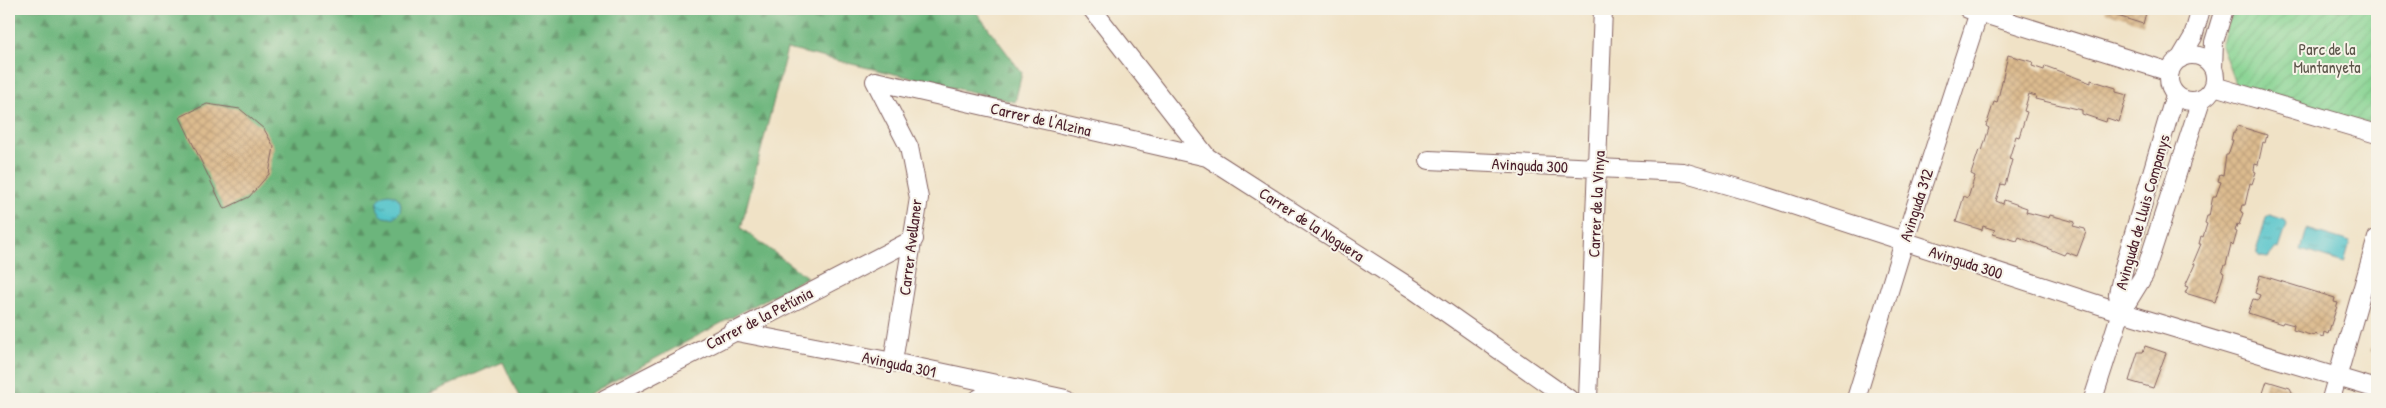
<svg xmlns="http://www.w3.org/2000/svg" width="2386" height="408" font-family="'Patrick Hand',sans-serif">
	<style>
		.forest { fill: url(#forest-firs); stroke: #5b6a53 }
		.garden { fill: url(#garden-furrows); stroke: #68795e }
		.water { fill: url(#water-ripples); stroke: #50727a }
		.building { fill: url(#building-cross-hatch) }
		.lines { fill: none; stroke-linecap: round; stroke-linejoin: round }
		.street-casing { stroke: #846361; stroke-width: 20 }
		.street { stroke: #fff; stroke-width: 18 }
		.labels { text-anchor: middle; stroke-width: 4; stroke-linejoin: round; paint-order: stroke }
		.park-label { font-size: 16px; fill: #5c554a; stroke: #f7f3e8 }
		.street-label { font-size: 16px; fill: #4a1f2b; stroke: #f7f3e8 }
	</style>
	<defs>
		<pattern id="forest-firs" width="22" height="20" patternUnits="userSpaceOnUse" patternTransform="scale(1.25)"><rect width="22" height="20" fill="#6cb57b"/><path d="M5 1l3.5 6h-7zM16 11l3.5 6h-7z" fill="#5b9365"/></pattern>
		<pattern id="garden-furrows" width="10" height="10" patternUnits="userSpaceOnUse" patternTransform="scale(1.25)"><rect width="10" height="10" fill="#86d391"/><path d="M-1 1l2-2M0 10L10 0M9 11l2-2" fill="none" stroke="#75b57d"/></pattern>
		<pattern id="water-ripples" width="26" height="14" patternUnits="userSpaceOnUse" patternTransform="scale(1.25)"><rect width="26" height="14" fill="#56c4ca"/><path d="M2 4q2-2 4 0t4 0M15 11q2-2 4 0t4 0" fill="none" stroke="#499fa4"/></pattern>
		<pattern id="building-cross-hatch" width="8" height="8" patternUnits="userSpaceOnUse" patternTransform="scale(1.25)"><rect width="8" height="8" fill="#dcbb8f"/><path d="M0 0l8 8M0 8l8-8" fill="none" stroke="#bea07c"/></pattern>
	</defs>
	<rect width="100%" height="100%" fill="#f7f3e8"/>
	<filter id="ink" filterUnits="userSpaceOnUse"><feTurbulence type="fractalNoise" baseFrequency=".02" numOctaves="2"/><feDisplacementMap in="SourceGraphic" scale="10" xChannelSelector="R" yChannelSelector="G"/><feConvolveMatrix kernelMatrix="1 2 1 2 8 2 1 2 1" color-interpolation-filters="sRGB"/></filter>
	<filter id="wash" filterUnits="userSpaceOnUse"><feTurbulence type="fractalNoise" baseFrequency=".0096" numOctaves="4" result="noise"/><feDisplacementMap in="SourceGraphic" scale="20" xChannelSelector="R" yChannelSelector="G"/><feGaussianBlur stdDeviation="1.12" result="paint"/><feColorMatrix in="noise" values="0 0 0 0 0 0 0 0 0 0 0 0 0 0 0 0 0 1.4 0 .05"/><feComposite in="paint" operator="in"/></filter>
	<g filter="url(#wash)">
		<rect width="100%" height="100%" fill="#f0e2c6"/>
		<path class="forest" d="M9,9H974L1022,73L1015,102L787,49L741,228L807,277L580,399H520L503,362L417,399H9Z"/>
		<path class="garden" d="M2233,9H2377V126L2235,84L2221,45Z"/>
		<path class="water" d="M377 206a12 12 0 1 1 24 0a12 12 0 1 1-24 0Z
			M2270,215L2285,220L2287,225L2279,249L2276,248L2268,258L2261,257L2258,254L2257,248L2266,218Z
			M2307,229L2350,242L2344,263L2301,250Z"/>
		<g id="blocks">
			<path class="building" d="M2106,9H2147L2143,24L2105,12Z
				M2008,55L2033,62L2032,66L2044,70L2045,66L2091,83V80L2116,88V92L2127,95L2119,122L2107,118L2106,122L2082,114V110L2035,99L2036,96L2029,94L2024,111L2027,112L2019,137L2016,136L2009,159L2012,160L2005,185L2001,184L1996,201L2003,204L2004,200L2027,208L2026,212L2049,218L2050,215L2075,222L2073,226L2085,229L2086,232L2077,256L2066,252L2064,255L2019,237L2017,241L1993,234L1995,230L1983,226L1982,230L1956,222L1964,196L1968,198L1975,176L1971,174L1979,150L1982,151L1989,128L1986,126L1994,102L1997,103Z
				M207,104L240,109L264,129L274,147L269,174L249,197L224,209L180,117Z
				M2238,126L2267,135L2265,143L2263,142L2258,165L2255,164L2254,171L2256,172L2252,184L2250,183L2245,205H2243L2241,212L2243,213L2239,225L2237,224L2235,231L2237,232L2233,246L2231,244L2226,265H2225L2222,272L2224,273L2215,302L2185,293L2188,287L2185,286L2195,264L2193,263L2201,244H2199L2201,236L2203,237L2207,224L2205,223L2207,216H2209L2213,196H2216L2221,182L2218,181L2220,174L2223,175L2226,155H2228L2233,140H2231L2233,132H2235Z
				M2260,275L2335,298L2334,302L2338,303L2328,334L2324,332L2323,337L2315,334L2314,336L2293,330L2294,325L2283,322L2282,324L2248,313L2253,299L2258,300L2260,295L2255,293Z
				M2377,330V354L2370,351Z
				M2145,346L2166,353L2153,388L2129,381L2138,352H2143Z
				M2267,381L2290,388L2292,392L2290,399H2261Z"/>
		</g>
	</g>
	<g filter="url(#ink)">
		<use href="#blocks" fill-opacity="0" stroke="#846361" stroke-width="1"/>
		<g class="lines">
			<g class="street-casing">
				<path id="street" d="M1092,9L1207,157L1414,290L1569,399
					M1968,9L2170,72
					M2169 78a23 23 0 1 1 46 0a23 23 0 1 1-46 0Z
					M2180,59L2193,37L2201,9
					M2213,68L2214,42L2224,9
					M875,81L1207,157
					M875,81L909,147L919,198L893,362
					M2214,86L2377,134
					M1429,160L1683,172L1765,196L2121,312L2377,389
					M2121,312L2118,294L2124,267L2175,95
					M732,331L893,362L1066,399
					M605,399L914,239
					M978,399L1002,386
					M1588,399L1603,9
					M1856,399L1904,242L1979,12
					M2093,399L2121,312L2144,275L2201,100
					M2331,399L2377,238"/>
			</g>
			<use href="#street" class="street"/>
		</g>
	</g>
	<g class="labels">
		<g class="park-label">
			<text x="2327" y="55">Parc de la<tspan x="2327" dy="18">Muntanyeta</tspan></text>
		</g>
		<g class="street-label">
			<text transform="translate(1041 119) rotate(13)" y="6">Carrer de l'Alzina</text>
			<text transform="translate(1530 165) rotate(3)" y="6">Avinguda 300</text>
			<text transform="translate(1596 204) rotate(-87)" y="6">Carrer de la Vinya</text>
			<text transform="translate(1916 205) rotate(-72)" y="6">Avinguda 312</text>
			<text transform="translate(2142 212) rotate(-74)" y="6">Avinguda de Lluis Companys</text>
			<text transform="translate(1312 224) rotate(33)" y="6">Carrer de la Noguera</text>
			<text transform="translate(910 247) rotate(-83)" y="6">Carrer Avellaner</text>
			<text transform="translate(1966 262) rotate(18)" y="6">Avinguda 300</text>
			<text transform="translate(759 318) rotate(-27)" y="6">Carrer de la Petúnia</text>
			<text transform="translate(899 364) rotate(12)" y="6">Avinguda 301</text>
		</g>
	</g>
	<rect width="2386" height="408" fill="none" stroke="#f7f3e8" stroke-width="30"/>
</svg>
